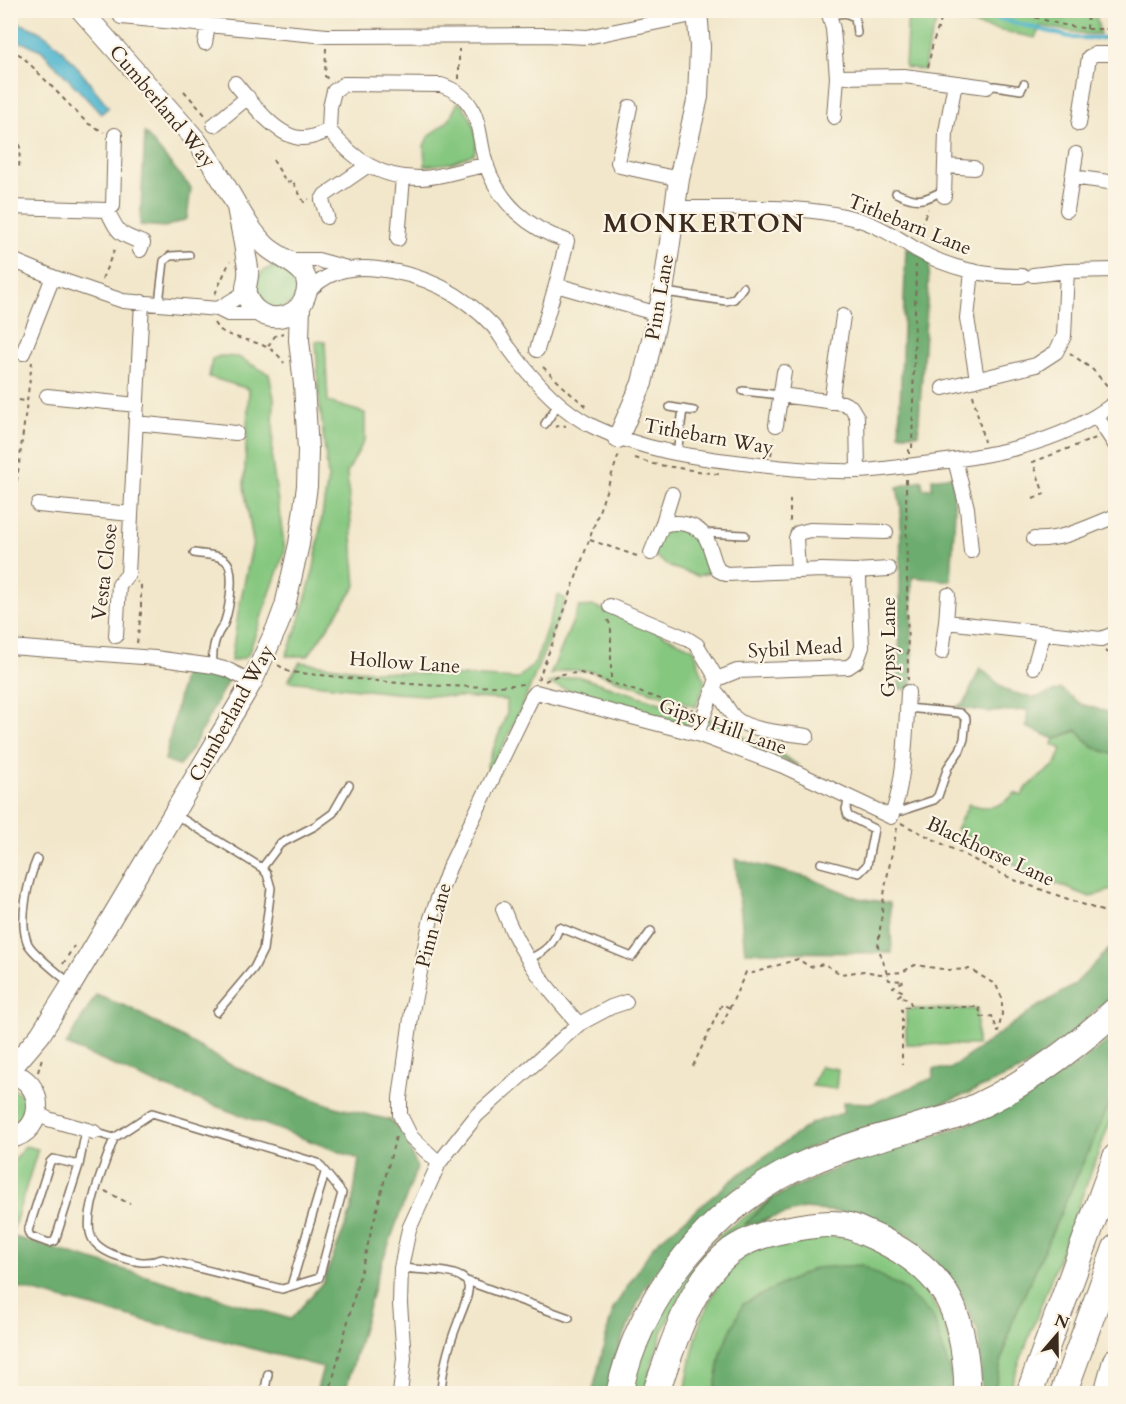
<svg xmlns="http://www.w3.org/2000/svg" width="1126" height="1404" font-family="Cardo,serif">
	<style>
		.green { fill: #86c780; stroke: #60784f; stroke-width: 1.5 }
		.forest { fill: #6cac6e; stroke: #546b46; stroke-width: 1.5 }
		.water { fill: #50b6cf; stroke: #467076; stroke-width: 1.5 }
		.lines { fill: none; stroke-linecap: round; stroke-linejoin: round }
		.stream { stroke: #50b6cf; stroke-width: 4 }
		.lane-casing { stroke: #7b6c5b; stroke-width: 10 }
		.street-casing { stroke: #7b6c5b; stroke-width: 16 }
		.secondary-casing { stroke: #7b6c5b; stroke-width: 22 }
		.highway-casing { stroke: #7b6c5b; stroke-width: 28 }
		.path { stroke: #7b6c5b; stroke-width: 2; stroke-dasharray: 4.5 4.5; stroke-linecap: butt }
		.lane { stroke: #fff; stroke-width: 7 }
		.street { stroke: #fff; stroke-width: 14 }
		.secondary { stroke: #fff; stroke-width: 20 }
		.highway { stroke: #fff; stroke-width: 26 }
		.labels { text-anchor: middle; stroke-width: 4.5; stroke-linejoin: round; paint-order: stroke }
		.street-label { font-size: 20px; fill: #3b2a1e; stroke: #fcf5e5 }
		.district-label { font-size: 26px; font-weight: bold; letter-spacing: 1.5px; fill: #3b2a1e; stroke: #fcf5e5 }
	</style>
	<rect width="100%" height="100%" fill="#fcf5e5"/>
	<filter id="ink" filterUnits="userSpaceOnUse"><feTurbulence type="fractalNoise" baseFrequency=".0167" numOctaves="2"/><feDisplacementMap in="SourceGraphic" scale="12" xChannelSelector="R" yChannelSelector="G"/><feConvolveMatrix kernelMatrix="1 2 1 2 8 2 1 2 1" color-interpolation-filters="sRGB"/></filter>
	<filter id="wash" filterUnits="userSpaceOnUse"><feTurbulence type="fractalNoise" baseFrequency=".008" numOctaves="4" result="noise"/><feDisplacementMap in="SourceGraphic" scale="24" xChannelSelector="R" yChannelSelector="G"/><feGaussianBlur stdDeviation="1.35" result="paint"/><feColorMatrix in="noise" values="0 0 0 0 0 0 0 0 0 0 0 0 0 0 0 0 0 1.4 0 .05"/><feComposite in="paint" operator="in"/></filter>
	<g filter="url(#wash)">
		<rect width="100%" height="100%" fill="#f2e7cb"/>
		<path class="green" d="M908,11H1041L1043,13L1063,19L1073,14L1074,11H1095L1100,34H1086L1041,26L1035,38L947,19L939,15L928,47L924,70L905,67Z
			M458,102C472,112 480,138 474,154L451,163L425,166L424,146L428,137L449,120Z
			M273,267C292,269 308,294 288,305C284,308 278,309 274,310L255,298C255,282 256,271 273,267Z
			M316,341L325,342L328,402L365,413V439L347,473L356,586L308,656H286L298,626L314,568L328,477L319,398Z
			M220,356L238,357L269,374L274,398L272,461L285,551L248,655L244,658L231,661L239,608L253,542L244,486L249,389L209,377L212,359Z
			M662,526L697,529L718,570L698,576L670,567L651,553Z
			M558,595L566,599L518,716L489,773L487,765L507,713V700L393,693L288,681L300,662L358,670L517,679L535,663Z
			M594,606L645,626L694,649L705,683L696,707L591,671L566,670L550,675L579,607Z
			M577,676L697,715L692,723L687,725L548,684L561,679Z
			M709,718L733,732L779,753L799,766L717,734L710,730L707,724Z
			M1077,731L1092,747L1115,755V889L1090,897L1027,872L956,829L969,804C988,810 1001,808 1015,793L1022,796L1026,788L1056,764L1062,749L1052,744L1055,739Z
			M906,1009H977V1045L906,1044Z
			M820,1066L838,1069L836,1089L812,1086Z
			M11,1087L23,1096L25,1109L18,1122L11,1125Z
			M1115,1091V1109L1008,1393L993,1394L1012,1322Z
			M25,1146L38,1149L11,1236V1165Z
			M774,1197L745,1224L771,1218L743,1233L687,1285L664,1328L651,1366L645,1393L627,1394L636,1361L678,1282L723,1232Z
			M857,1236L917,1272L946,1328L953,1355L952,1379L933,1317L815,1268L743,1304L715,1387L721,1393L685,1394C693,1339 707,1271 763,1246C769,1243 777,1238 784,1237C803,1234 837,1237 857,1236Z"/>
		<path class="forest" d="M145,133L191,188L187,219L165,227L140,225Z
			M906,247L930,260L918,434H899Z
			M952,476L955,511L951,581L912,577V690L899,689L901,509L897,487L922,480L923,489L932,488V479Z
			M185,667L230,676L193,747L179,766L165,760Z
			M980,668L1007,691L1034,698L1061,689L1081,704L1115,714V755L1093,747L1077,730L1055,739L1026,727L1028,710L988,712L956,707L965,702Z
			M735,859L809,878L858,898L890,903L892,953L745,952Z
			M1115,943V992L1069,1036L1023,1069L967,1094L921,1111L856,1130L804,1150L739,1187L678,1242L644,1289L613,1362L608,1393L592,1394L613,1309L654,1245L737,1176L812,1123L843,1113V1102L873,1103L933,1078L934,1069H950L1034,1009L1073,986Z
			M96,995L130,1008L229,1064L269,1082L335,1107L390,1120L405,1137L417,1168L378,1273L345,1393H316L323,1367L11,1286V1236L291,1319L323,1282L351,1212L359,1159L156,1084L66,1045Z
			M1115,1035V1091L1012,1322L993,1393H982L978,1332L955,1284L911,1237L865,1214L804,1209L744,1225L774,1197L860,1158L912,1144L990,1116L1077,1065Z
			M861,1265L903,1288L933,1317L952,1379L951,1393L721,1394L715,1387L722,1349L743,1304L815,1268Z"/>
		<path class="water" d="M10,20C22,24 35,28 45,35C69,52 90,85 109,107L101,114L41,50L11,38Z"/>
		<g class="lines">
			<path class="stream" d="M965,10L1074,38H1116"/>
		</g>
	</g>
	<g filter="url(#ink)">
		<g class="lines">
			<g class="lane-casing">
				<path id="lane" d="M830,15L845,13L855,17L857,33
					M987,87L995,86L1021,90L1024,84
					M896,193C917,203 924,201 944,190
					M665,292L726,301L734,299L743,287
					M159,303L164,261L170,256L189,255
					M743,391L780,395
					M670,407L694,411
					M545,424L559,403
					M677,454L683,409
					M704,533L745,535
					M194,553C203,555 219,554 226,561C236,570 229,609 225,621C224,626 220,629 218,634C213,644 212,655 213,666
					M894,810L902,811L910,808L934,800L938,796L948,767L960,750L964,739L966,719L960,713L907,708
					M176,815L262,868
					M37,859C28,880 18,922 28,944C33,953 60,975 70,983
					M821,863L859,873L867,865L874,829L848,816L846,809L849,798
					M527,960C544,952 554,945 559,927L632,957L651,931
					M217,1012L254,968L263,950L271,888L267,874L262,868L280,844L315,826L333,813L349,785
					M94,1132L114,1138C106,1161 85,1210 90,1232C92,1245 106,1252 117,1256C133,1261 145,1265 162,1259L282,1289L319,1278L342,1193L318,1163L152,1113L114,1138
					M79,1165L53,1159L50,1162L28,1231L30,1236L49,1243L55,1241L79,1165L86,1130
					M401,1268C416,1270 453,1269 464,1279C468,1282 469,1287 468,1291C467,1302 461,1312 458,1322C449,1345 442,1368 441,1394
					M467,1281L569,1318
					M291,1286L325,1173
					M264,1394L268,1374"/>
			</g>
			<g class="street-casing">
				<path id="street" d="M828,10L833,29L837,77L904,76L987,87
					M121,17L327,36L545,35L587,37L697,14
					M205,43L208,25
					M235,83C250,101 278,139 303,138C312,138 321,134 329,130
					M630,107L618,162L620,166L679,179
					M834,117L837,77
					M1079,124L1089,57L1095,54H1116
					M214,125L248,97
					M487,165C465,168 443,177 422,178C381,179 354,160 329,130L330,107L334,91L344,84L441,85C483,99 476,130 486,164C499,203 529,229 567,241L556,285L658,314
					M946,166L974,168
					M1072,177L1116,183
					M944,196L946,132L955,83
					M10,207L107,210C119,234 117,233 143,243L140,250
					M674,208C734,209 798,203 856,219C878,225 898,238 917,250C947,268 987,277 1022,276
					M107,210L113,206L115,135
					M1067,210L1076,154
					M327,217L322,200L325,195L367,166
					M398,239L403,177
					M10,259L53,277L123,301L218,309L228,314H260
					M289,260H318L347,268
					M1033,275L1067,271L1116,270
					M971,280L967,318L977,379
					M305,295C325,272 349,265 378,269C423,274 462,293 493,326C499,333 503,341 509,348C531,378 560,411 594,427C642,450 692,457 743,463C781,468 819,472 856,471C876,471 896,467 915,465C984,457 1059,446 1116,402
					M218,309L246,292
					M537,350L556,285
					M23,353L53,277
					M943,388L1036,365L1056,352L1064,336L1067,271
					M780,395L843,403L851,407L857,417L858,471
					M47,396L137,405
					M831,402L843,316
					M1097,417L1116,446
					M136,423L236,433
					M776,425L784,372
					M955,460L967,508L971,551
					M38,505L131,514
					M662,526L672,494
					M1034,539C1063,541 1089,526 1116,516
					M651,553L662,526C675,520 697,523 706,538C711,547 713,560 718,570L726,574L822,570L855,571L859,579L862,647L857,661L848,667L737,671L717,679
					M798,571L796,538L798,533L810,530L886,532
					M855,571L889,569
					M948,595L946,622L1101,639L1116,633
					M610,606L686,638L697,645L717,679L697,734
					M116,636L119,585L128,574L142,302
					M10,647L155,658L213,666L228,670L252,682
					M942,652L946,622
					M1034,667L1044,632
					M714,690C723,698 726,708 734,717C747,731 788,733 807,736
					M503,909C520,954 547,989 579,1024
					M38,1113L48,1119L94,1132
					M439,1163L411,1137L400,1115V1098L412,1011L431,918L449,868L532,697L536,692L697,734L783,766L891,817C905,784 906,728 908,692
					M400,1394L404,1358L400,1304L401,1268L409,1229L439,1163L477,1115L579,1024L611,1007L626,1002"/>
			</g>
			<g class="secondary-casing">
				<path id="secondary" d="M81,10L196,140C207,156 218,172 228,190C239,209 250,231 266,246C283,262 318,267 304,299C300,309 290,316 279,317C264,319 249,308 246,293C245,286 248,281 248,275C249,269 247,262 246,257C244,240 240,224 237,207
					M618,438L642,383L663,292L679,179L698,97L700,47L697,10
					M10,1070L40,1035L72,984L252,682L278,625L285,606L299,544L307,486L308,450L304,385L299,340L300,306
					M10,1074C46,1080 46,1132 10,1138"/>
			</g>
			<g class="highway-casing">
				<path id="highway" d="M619,1394C640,1294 714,1203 807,1163C841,1148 878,1138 914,1128C929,1123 944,1120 958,1115C1016,1091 1069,1053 1116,1010
					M655,1394C673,1347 689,1282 731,1251C750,1237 772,1232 795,1228C812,1225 831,1222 849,1226C855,1227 860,1231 866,1233C899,1247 932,1267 949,1300C962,1325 968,1366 967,1394
					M1029,1394L1116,1157
					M1063,1394L1116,1248
					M1107,1394L1116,1361"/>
			</g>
			<path class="path" d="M1009,10L1059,24L1087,29H1116
				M1087,29L1088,10
				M326,48L325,76L329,80
				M10,49L22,56L87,123L104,132
				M928,67L933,42L945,10
				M459,79V49
				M184,91L206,116
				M10,145H20L19,169H10
				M273,160L287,183L292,180L304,202L309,199
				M917,234L928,209
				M102,279L116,246
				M215,294L230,261
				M214,323C227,345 267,334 284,363
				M268,346L275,336L283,333
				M1070,353L1093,370L1112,391
				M543,367L571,394L590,409
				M973,395L984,442
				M10,399L26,401
				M555,427L561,425L566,426
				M909,454V450H912L916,265
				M771,455L774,437
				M635,458L653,464L723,475
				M906,479L908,680
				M790,499V524
				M1033,499L1044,494L1033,462L1096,438
				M10,535L32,362
				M590,540L640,557
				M608,620L611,627V683
				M137,643L141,613V584L137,582
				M1105,651L1116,656
				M278,665L289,672C367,679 446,692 524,684
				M538,680L558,629L619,454
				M545,681L561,674L581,673L694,710
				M901,823L1014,880L1116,916
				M897,828L885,888L878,946L889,980L904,981L893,987L904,992L898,996L909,999L912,1007H902V1064
				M63,964L74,946
				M722,1025L746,972L753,973L798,959L810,967L824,964L841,974L864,971L880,974L902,972L915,965L949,970L970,969L996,985L1002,998V1014L998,1032L992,1016L981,1017L979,1007H912
				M693,1066L722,1004L730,1008
				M38,1072L42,1058
				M105,1191L130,1204
				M329,1394L396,1136"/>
			<use href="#lane" class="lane"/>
			<use href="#street" class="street"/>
			<use href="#secondary" class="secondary"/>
			<use href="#highway" class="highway"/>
		</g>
	</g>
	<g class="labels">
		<g class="street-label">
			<text transform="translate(163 106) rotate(50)" y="7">Cumberland Way</text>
			<text transform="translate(910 224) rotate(22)" y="7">Tithebarn Lane</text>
			<text transform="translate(659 297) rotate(-80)" y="7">Pinn Lane</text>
			<text transform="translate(709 436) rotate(10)" y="7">Tithebarn Way</text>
			<text transform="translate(104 572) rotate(-83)" y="7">Vesta Close</text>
			<text transform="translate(888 647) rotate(-90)" y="7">Gypsy Lane</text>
			<text transform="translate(795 648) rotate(-3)" y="7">Sybil Mead</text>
			<text transform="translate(405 662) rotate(4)" y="7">Hollow Lane</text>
			<text transform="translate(231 713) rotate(-61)" y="7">Cumberland Way</text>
			<text transform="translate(723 726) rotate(19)" y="7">Gipsy Hill Lane</text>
			<text transform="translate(991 851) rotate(25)" y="7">Blackhorse Lane</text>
			<text transform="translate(433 925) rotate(-75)" y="7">Pinn Lane</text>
		</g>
		<g class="district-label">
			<text x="704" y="232">MONKERTON</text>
		</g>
	</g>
	<rect width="1126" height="1404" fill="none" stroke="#fcf5e5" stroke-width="36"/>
	<g transform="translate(1057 1335) rotate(20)" stroke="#fcf5e5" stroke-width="4.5" paint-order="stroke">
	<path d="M0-4.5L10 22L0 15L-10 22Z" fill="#3b2a1e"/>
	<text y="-9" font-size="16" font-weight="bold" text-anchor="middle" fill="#3b2a1e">N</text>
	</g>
</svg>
